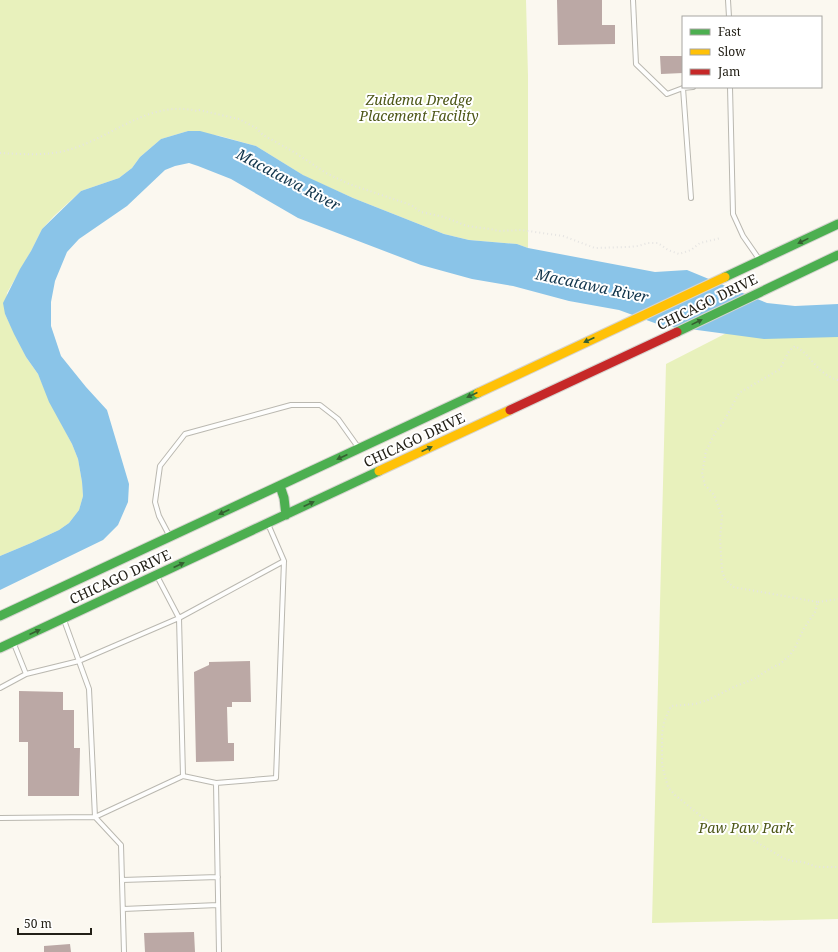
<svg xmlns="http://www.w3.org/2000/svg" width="838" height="952" font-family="'Noto Serif',serif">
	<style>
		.green { fill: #e8f1bc }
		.water { fill: #8ac4e8 }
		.building { fill: #bba8a5 }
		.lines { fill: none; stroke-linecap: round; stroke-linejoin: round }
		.lane-casing { stroke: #bab8b0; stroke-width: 6 }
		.fast-casing { stroke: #d6d4d0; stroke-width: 11 }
		.slow-casing { stroke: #d6d4d0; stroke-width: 11 }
		.jam-casing { stroke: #d6d4d0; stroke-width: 11 }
		.path { stroke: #e5e4e2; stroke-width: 2; stroke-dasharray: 1 3; stroke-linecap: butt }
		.lane { stroke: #fefefd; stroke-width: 4 }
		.fast { stroke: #4caf50; stroke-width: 9 }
		.slow { stroke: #ffc107; stroke-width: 9 }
		.jam { stroke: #c62828; stroke-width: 9 }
		.oneway { fill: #356031 }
		.labels { text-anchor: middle; stroke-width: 4; stroke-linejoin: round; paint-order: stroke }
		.park-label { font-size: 14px; font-style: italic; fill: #4d5717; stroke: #fff }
		.street-label { font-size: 14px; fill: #232017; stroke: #fff }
		.water-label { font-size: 15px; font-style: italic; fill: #10344b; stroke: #fff }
	</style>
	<rect width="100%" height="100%" fill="#fbf8f0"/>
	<path class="green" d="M0,0H526L528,76V248L517,244L469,240L444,234L353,198L306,177L256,146L220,136L188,131L161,139L140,157L132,168L119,178L81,191L54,216L42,229L31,251L7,293L5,314L26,357L38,374L51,404L72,444L78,459L82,482L83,496L79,510L69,523L59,530L31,543L0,556Z
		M754,319H838V919L652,923L666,364Z"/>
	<path class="water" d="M188,131H200L256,146L303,175L353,198L444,234L469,240L517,244L528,248L655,272L687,270L767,303L795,306L838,304V337L764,339L660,325L619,310L569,301L513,286L472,279L421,265L298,218L231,179L198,166L189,163L175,166L165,170L127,206L79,239L67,252L55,281L51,302V326L61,356L86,387L107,410L129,484L128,502L118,525L103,540L0,590V556L31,543L59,530L69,523L79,510L83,496L82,482L78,459L72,444L49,402L38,374L26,357L14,334L5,314L3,303L20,269L31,251L42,229L81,191L119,178L132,168L140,157L161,139Z"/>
	<path class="building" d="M557,0H602V25H615V44L558,45Z
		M660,56H683V73L661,74Z
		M250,661L251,702H232V707H227L228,743H234V761L196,762L194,672L209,665V662Z
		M19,691L63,692V710H74V748H80L79,796H28V742H19Z
		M194,932L195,952H145L144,933Z
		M70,944L71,952H44V946Z"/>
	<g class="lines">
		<g class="lane-casing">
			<path id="lane" d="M633,0L636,64L667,94L683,88
				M728,0L729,17
				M730,87L733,214L743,236L759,259
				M691,198L683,88L693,87
				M169,535L159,516L155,502L160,466L185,434L291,405H320L338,419L358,447
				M157,576L179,618L183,776
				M64,620L89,689L95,817L183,776L216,783
				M14,644L26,674
				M0,688L26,674L79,661L179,618L284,561
				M0,818L95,817L121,845L124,952
				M122,880L218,877
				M123,909L218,905
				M219,952L216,783L276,778L284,561L268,524"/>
		</g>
		<g class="fast-casing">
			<path id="fast" d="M725,277L838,224
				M677,332L838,255
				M280,486L284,498L286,515
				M0,616L478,393
				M0,648L379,471"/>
		</g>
		<g class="slow-casing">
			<path id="slow" d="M478,393L725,277
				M379,471L510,410"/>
		</g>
		<g class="jam-casing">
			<path id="jam" d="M510,410L677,332"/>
		</g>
		<path class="path" d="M0,153C21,154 44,156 64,151C110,140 148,99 197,111L199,110L239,119L256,128L263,135L294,152L326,173L349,184L411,205L421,212L444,217L467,226L490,229L499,231L521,230L563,236L595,248L628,247L638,246L648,243H658L668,250L679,254L691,250L700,243L721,238
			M838,380C816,374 813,356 795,346L789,351L780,369L739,393L723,423L716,431L706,451L702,474L705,485L714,495L722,516L720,539L722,571L725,579L733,587L818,602L815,612L803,630L795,648L789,656L780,664L771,668L754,679L736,686L708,700L695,704L671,706L664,722L662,734V765L668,787L675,795L702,817L712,823L730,833L753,840L783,858L792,861L803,862L817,867H838
			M818,602L838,599"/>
		<use href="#lane" class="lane"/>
		<use href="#fast" class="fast"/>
		<use href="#slow" class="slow"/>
		<use href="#jam" class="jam"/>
	</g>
	<defs><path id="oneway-solid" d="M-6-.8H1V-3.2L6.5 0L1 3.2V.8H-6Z"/></defs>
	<g class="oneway">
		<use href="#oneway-solid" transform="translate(803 241) rotate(154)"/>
		<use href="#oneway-solid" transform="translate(697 322) rotate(-26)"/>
		<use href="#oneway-solid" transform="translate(589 340) rotate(155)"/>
		<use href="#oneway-solid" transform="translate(472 395) rotate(155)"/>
		<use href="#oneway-solid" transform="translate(427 449) rotate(-25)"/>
		<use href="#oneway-solid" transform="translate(342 457) rotate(155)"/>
		<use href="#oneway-solid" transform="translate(309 504) rotate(-25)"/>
		<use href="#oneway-solid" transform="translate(224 512) rotate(155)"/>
		<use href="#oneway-solid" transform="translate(179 565) rotate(-25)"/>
		<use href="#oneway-solid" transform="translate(35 632) rotate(-24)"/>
	</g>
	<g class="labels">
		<g class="park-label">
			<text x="419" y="105">Zuidema Dredge<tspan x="419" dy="16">Placement Facility</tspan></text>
			<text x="746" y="833">Paw Paw Park</text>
		</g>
		<g class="street-label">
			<text transform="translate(707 302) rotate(-26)" y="5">CHICAGO DRIVE</text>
			<text transform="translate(414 440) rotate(-25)" y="5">CHICAGO DRIVE</text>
			<text transform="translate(120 577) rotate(-25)" y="5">CHICAGO DRIVE</text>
		</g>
		<g class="water-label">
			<text transform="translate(288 180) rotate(28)" y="5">Macatawa River</text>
			<text transform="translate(592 286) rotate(12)" y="5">Macatawa River</text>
		</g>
	</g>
	<rect x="682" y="16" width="140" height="72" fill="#ffffff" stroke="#a7a6a2"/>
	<rect x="690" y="29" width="20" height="6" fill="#4caf50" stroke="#a7a6a2"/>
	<text x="718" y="36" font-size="12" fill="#232017">Fast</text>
	<rect x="690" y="49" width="20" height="6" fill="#ffc107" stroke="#a7a6a2"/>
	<text x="718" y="56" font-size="12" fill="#232017">Slow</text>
	<rect x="690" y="69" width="20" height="6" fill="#c62828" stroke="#a7a6a2"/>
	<text x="718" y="76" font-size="12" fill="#232017">Jam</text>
	<path d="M18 928v6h73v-6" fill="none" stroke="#232017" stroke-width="2"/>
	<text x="24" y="928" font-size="12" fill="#232017" stroke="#ffffff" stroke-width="3" paint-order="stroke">50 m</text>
</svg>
